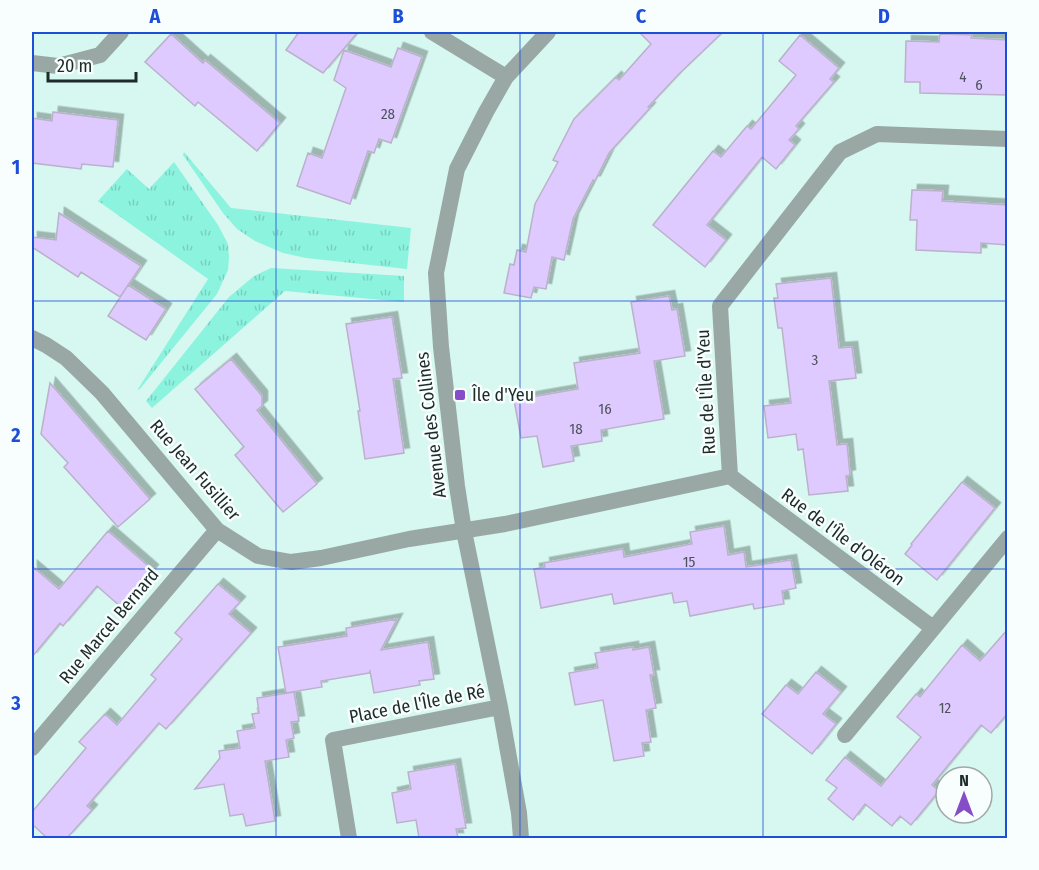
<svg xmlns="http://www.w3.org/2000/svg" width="1039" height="870" font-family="'Fira Sans Condensed',sans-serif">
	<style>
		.grass { fill: url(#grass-tufts) }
		.building { fill: #decaff; stroke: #bbb1cb; stroke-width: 1.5; filter: url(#shadow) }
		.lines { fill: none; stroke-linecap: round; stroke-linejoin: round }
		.minor { stroke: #9aa8a5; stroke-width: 16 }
		.grid { fill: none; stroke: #1d4ed8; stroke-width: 1.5; stroke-opacity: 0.55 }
		.poi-dot { fill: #864ec6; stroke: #f7fefd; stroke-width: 2 }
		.labels { text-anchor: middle; stroke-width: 5; stroke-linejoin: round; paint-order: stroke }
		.number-label { font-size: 15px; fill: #4d525d }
		.street-label { font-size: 18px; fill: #1d2a27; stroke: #f7fefd }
		.poi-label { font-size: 18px; fill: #1d2a27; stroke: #f7fefd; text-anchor: start }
		.neatline { fill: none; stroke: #1d4ed8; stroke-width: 2 }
		.grid-label { font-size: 20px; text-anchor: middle; font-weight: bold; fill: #1d4ed8 }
	</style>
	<defs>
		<pattern id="grass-tufts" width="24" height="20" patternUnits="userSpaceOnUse" patternTransform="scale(1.5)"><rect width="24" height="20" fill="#8cf3df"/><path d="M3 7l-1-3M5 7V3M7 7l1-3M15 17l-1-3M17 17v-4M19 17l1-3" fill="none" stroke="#78d0bf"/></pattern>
		<filter id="shadow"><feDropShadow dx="5.5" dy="-5.5" stdDeviation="0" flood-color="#0004"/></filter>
	</defs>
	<rect width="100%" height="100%" fill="#d6f8f0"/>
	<path class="grass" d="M184,152L231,208L411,228L407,269L306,258L283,253L255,241L237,229L223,213L183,155Z
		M174,162L218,225L228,244L229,257L228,270L217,294L139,390L138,389L208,279L98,201L127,169L149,189Z
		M271,268L404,276V302L285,291L152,408L146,401L229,297L254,276Z"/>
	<path class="building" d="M299,32H358L323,73L286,50Z
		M639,32H723L679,74L648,107L650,108L609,153L595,181L593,180L573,219L564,260L552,257L546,289L534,287L531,298L504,293L510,264L514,265L517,250L526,252L535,204L558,162L553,160L574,119L616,77L619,80L651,44Z
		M171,34L203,63L205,60L280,123L257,151L198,102L195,106L145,62Z
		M940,34L972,35L971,38L1008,40V95L920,93V82H905L906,41L939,42Z
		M800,35L839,68L830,79L834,82L796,126L799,129L789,140L795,145L776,169L762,157L707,225L726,240L705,267L653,225L713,151L721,157L747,126L751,129L796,75L779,61Z
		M398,48L422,57L391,143L379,139L374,153L368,151L350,204L297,186L308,153L322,158L346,88L334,80L344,50L391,67Z
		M53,112L118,120L113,167L82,164L81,169L32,163V118L52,121Z
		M912,190L943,191L942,201L1008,205V245L981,243V253L916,250L917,220H910Z
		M59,213L141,266L120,297L81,272L78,277L32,247V237L56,240Z
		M831,278L839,348L852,347L856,378L829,381L837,445L847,444L850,475L846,476L848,491L809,495L803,449L798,450L796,434L768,438L764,406L791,403L782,328H778L774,298H778L776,284Z
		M128,285L166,309L146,340L108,316Z
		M669,296L672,310L677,309L685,356L654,361L664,419L601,430L602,441L571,446L574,461L543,467L537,436L521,438L514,400L578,389L574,363L640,353L631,302Z
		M392,317L402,378L393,379L404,453L365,459L358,411H360L346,324Z
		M231,359L262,396V406L257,410L317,484L283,512L235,455L244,447L195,389Z
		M50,383L150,499L118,527L64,467L68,463L41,434Z
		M962,482L995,508L937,580L905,554L912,545L911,544Z
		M724,526L728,555L744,552L746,567L791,560L796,588L782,591L784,604L754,609L753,604L690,616L687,601L674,603L672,593L614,604L612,594L541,608L534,569L545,567L544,563L623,549L624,557L692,544L690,532Z
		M108,531L153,570L121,607L97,586L63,626L60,623L32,657V566L59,589Z
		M218,584L240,602L229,614L251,633L166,729L159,723L87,806L92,810L67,838H47L32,824V812L86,748L79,742L105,714L117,725L156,679L151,675L182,639L175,633Z
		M397,619L381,650L428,642L434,679L419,681L420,685L374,693L370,671L369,673L321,681L322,687L286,693L278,647L347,636L346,628Z
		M1008,629V713L991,733L981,725L932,785L939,791L911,825L900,816L892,826L865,804L853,820L828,799L837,788L826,780L845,757L881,786L921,737L897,717L916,694L920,697L962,645L980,661Z
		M633,647V650L649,647L654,675H650L656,708L646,710L651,742L642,743L644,756L614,761L603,700L575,705L569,673L598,668L595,653Z
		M816,672L841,692L823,714L836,724L812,754L762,714L786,685L798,694Z
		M294,692L299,721L291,722L294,738L286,740L289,757L265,761L275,821L246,826L243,814L230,816L224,784L195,789L220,758L219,751L240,748L237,731L255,728L252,714L259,713L257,698Z
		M455,764L466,828L456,829L458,838H419L416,820L397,823L392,793L411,789L408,772Z"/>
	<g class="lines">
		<path class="minor" d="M432,32L506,77
			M32,63L58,66L100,55L121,32
			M32,338L46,345L66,358L102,393L217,530L258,556L291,562L321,558L409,539L505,524L730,476L720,306L840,152L877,134L1008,139
			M730,476L933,628
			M845,735L1008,538
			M32,748L217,530
			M349,838L333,740L500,707
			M521,838L519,813L500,707L464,531L457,486L441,347L436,273L457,169L486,112L506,77L548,32"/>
	</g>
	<path class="grid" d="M276,32V838M520,32V838M763,32V838M32,301H1008M32,569H1008"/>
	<rect class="poi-dot" x="454" y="389" width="12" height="12" rx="3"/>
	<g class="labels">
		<g class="number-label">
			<text x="963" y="82">4</text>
			<text x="979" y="90">6</text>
			<text x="388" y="119">28</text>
			<text x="815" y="365">3</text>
			<text x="605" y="414">16</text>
			<text x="576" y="434">18</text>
			<text x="689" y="567">15</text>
			<text x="945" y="713">12</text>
		</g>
		<g class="street-label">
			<text transform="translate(706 392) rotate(-93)" y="6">Rue de l'Île d'Yeu</text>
			<text transform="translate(431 425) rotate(-97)" y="6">Avenue des Collines</text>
			<text transform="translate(195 470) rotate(49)" y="6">Rue Jean Fusillier</text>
			<text transform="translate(843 537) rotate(37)" y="6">Rue de l'Île d'Oléron</text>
			<text transform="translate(109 626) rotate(-50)" y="6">Rue Marcel Bernard</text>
			<text transform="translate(417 704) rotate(-11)" y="6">Place de l'Île de Ré</text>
		</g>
		<g class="poi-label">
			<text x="472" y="401">Île d'Yeu</text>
		</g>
	</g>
	<rect width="1039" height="870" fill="none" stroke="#f7fefd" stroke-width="66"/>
	<g transform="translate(964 795)"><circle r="28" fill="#f7fefd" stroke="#a0a9a7" stroke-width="1.5"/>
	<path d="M0-4.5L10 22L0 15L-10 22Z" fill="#864ec6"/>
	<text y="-9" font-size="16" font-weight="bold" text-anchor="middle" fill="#1d2a27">N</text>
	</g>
	<path d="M48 72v9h88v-9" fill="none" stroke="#1d2a27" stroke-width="3"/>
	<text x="57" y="72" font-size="18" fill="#1d2a27" stroke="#f7fefd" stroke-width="4.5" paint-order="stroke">20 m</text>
	<rect x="33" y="33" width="973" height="804" class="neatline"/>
	<g class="grid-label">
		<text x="155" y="23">A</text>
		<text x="398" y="23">B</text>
		<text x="641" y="23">C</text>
		<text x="884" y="23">D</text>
		<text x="16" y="174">1</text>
		<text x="16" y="442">2</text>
		<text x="16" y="710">3</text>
	</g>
</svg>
